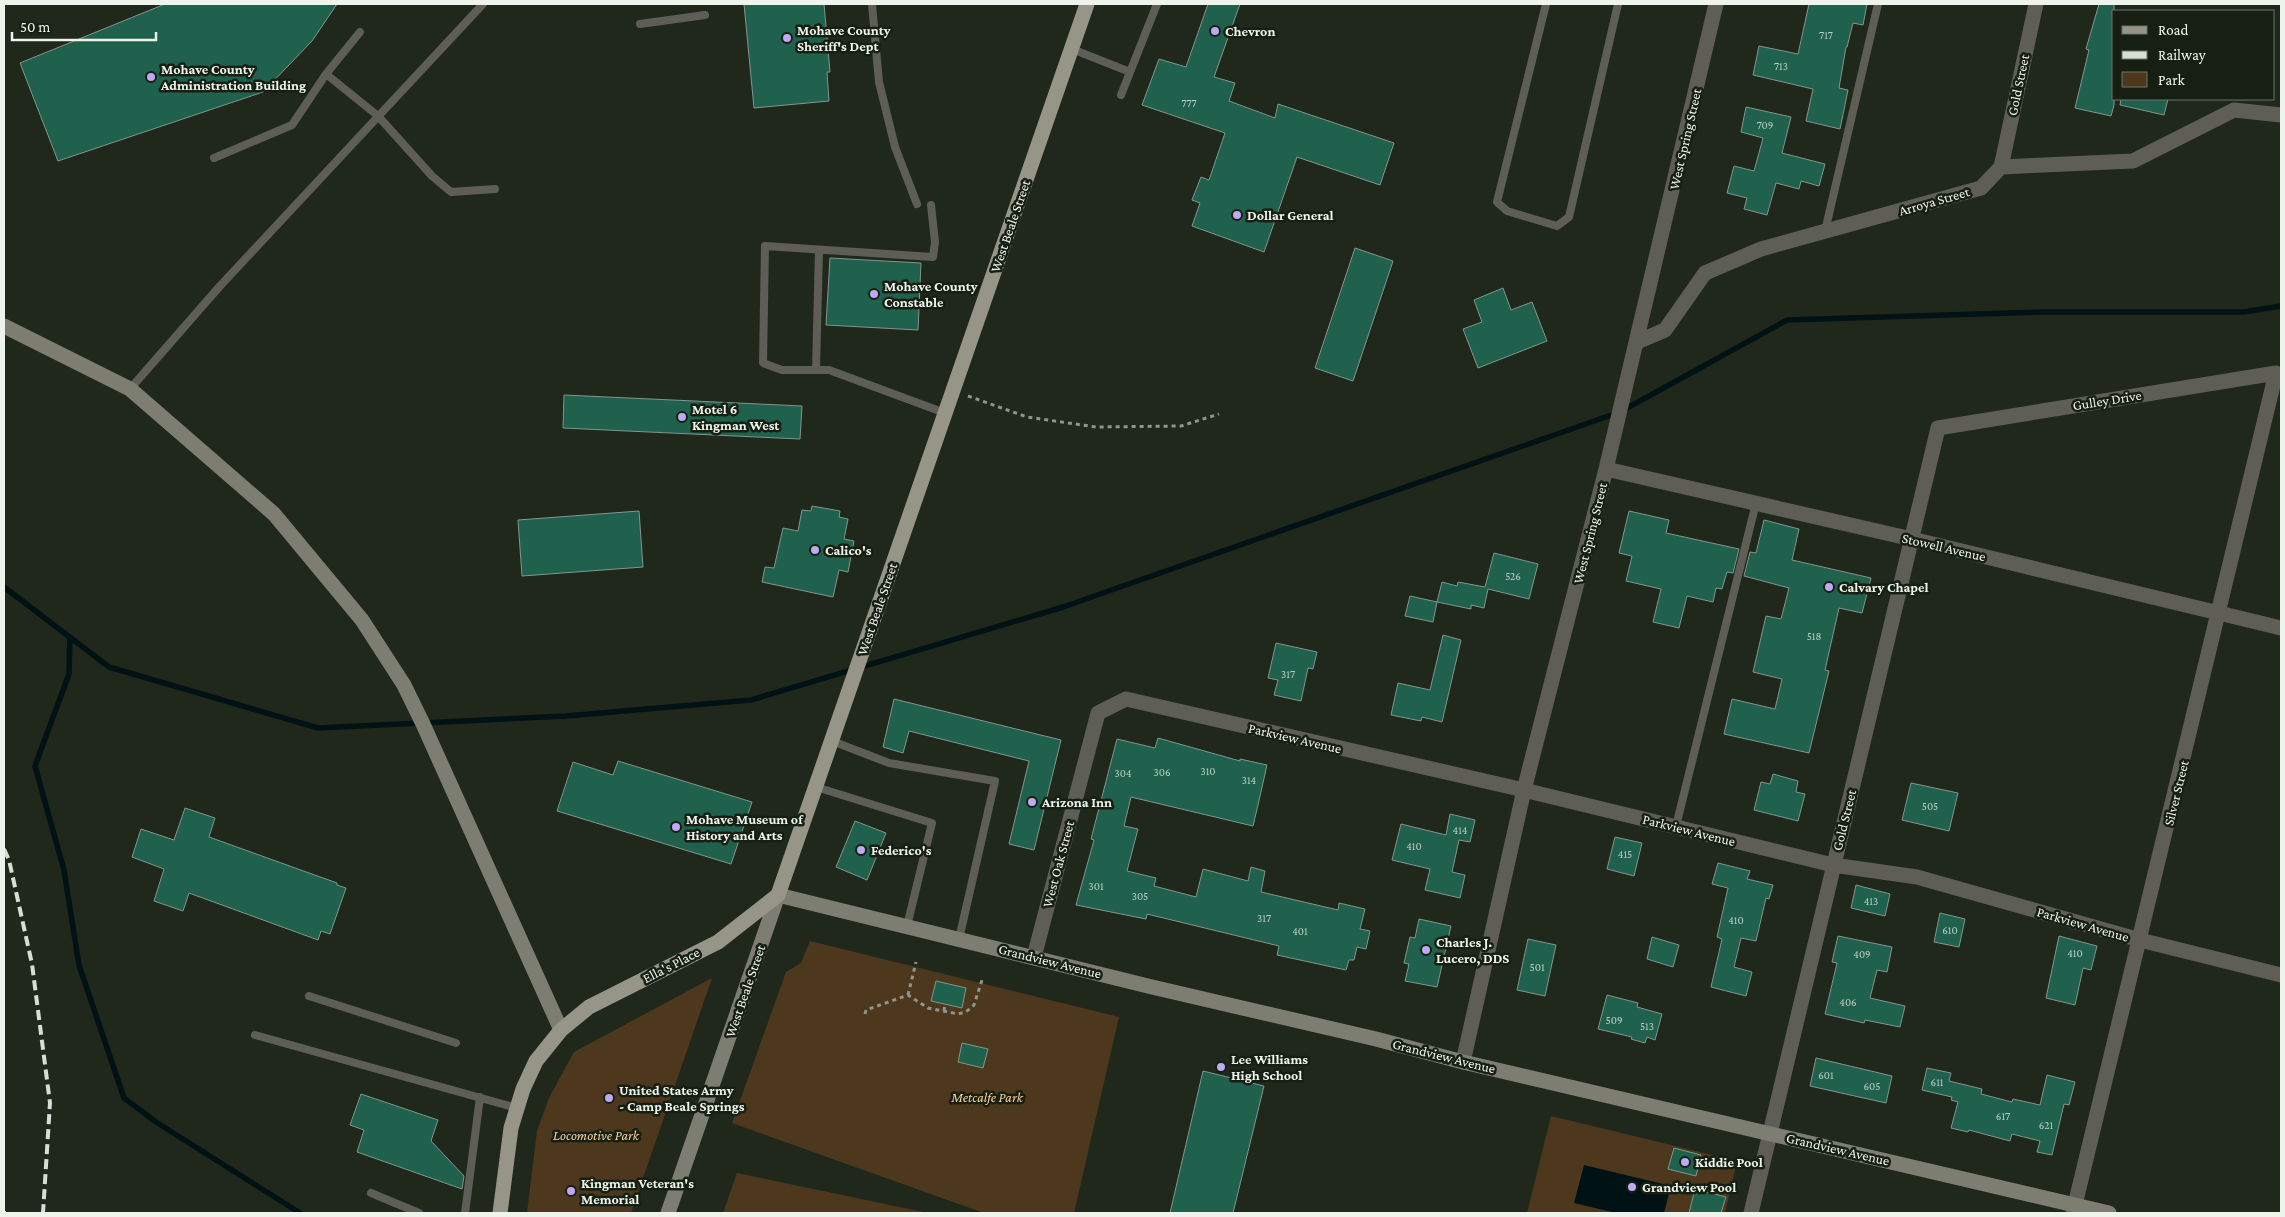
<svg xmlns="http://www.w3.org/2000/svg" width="2285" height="1217" font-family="'Crimson Pro',serif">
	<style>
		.green { fill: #4d381e }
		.water { fill: #001214 }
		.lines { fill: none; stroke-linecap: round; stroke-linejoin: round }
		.stream { stroke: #001214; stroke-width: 5.5 }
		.building { fill: #1f614c; stroke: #83968e }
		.path { stroke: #8e958b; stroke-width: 3; stroke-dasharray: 4 4; stroke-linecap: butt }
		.lane { stroke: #5e5e57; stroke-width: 8 }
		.street { stroke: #5e5e57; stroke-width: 15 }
		.secondary { stroke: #7e7d72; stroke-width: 15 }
		.primary { stroke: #969587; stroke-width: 15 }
		.rail { stroke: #d8ded5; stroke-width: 4; stroke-dasharray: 10 5; stroke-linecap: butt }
		.poi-dot { fill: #bfa8f4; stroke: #171f13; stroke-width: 2 }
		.labels { text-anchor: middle; stroke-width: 5; stroke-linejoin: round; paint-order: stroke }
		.number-label { font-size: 11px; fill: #bacfc4 }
		.poi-label { font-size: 14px; font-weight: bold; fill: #eef4ec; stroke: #171f13; text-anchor: start }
		.street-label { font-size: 14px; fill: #eef4ec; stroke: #171f13 }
		.park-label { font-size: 14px; font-style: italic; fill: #fbd09b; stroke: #171f13 }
	</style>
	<rect width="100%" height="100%" fill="#20281c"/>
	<path class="green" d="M810,941L1119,1017L1074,1213H984L732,1123L786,972L801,963Z
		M712,978L631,1213H527L537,1131L549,1098L574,1052Z
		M1551,1116L1737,1161L1725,1213H1527Z
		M737,1173L928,1213H723Z"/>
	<path class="water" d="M1584,1165L1671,1186L1664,1213H1616L1574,1203Z"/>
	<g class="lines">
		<path class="stream" d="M4,587L109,667L318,728L566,716L751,700L1063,607L1620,412L1787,320L2040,312H2244L2281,306
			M70,637L69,674L35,766L64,870L79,965L124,1098L156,1122L300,1213"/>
	</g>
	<path class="building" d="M165,4H337L312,41L263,92L58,161L20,63Z
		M744,4H824L830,72H827L829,101L754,108Z
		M1208,4H1240L1214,77L1235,83L1229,101L1275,118L1278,104L1394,143L1380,185L1297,157L1264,252L1192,226L1200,203L1192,200L1201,177L1209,180L1225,133L1142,105L1159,59L1186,67Z
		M1809,4H1867L1863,25L1853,23L1847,47H1846L1839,88L1848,90L1840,129L1806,121L1813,89L1753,75L1759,46L1798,54Z
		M2099,4H2114V105L2111,116L2075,108L2089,50L2086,49Z
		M2121,99H2168L2164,115L2120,105Z
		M1746,107L1791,117L1782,153L1825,164L1819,186L1801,181L1799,189L1776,183L1767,215L1744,209L1747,198L1727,193L1734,166L1754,171L1763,138L1741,132Z
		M1355,248L1393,261L1353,381L1315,368Z
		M830,258L921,263L918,330L826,325Z
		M1503,288L1511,310L1532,302L1547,341L1478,368L1463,329L1482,322L1474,300Z
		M564,395L802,406L800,439L563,428Z
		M812,506L840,511L839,517L848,519L844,539L854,541L848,572L839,570L833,597L762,582L765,567L774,568L783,528L798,531L802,510L811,511Z
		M639,511L643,567L522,576L518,520Z
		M1629,511L1669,520L1666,533L1739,549L1733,573L1727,572L1722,589L1716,588L1713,602L1687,596L1679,628L1653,622L1661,589L1626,581L1632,556L1619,553Z
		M1764,520L1799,529L1792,560L1871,578L1862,613L1839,608L1825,670L1829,671L1809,753L1724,734L1732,699L1775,709L1782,679L1753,672L1766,616L1781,619L1789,588L1744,576L1750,552L1756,553Z
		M1494,553L1538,564L1529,599L1488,589L1484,608L1471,605V609L1437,602L1442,582L1457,586L1458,582L1485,587Z
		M1410,596L1437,602L1433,622L1405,616Z
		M1443,635L1461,640L1442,722L1422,717L1421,721L1391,715L1398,683L1430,690Z
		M1276,643L1317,652L1313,669L1308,668L1301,701L1274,695L1278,680L1268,678Z
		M894,699L1061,740L1034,850L1009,844L1029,761L909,731L903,753L883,747Z
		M1158,738L1240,761V759L1267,765L1258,805L1253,826L1131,797L1124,826L1138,829L1127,871L1156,878L1154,886L1196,897L1203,869L1248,881L1251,867L1265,871L1261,892L1338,910L1339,903L1365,909L1360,929L1370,931L1366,949L1357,947L1354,960H1349L1346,970L1277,955L1279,946L1147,914L1146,919L1076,905L1094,840L1091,839L1117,739L1155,748Z
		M618,761L752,802L731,864L557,811L573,762L613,775Z
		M1773,774L1798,781L1796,792L1805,794L1798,821L1754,810L1761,782L1770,784Z
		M1911,783L1958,793L1949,831L1902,820Z
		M185,808L215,818L209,837L337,883V885L346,888L330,934L321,931L318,940L189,893L183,911L154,901L164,869L132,857L141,829L174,840Z
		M1450,814L1475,820L1470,842L1459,840L1452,872L1465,875L1460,898L1425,890L1430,869L1392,860L1401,824L1446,835Z
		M855,821L886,833L867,880L836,867Z
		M1615,837L1642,843L1634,876L1607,869Z
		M1718,863L1750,871L1747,879L1773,885L1769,899L1766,898L1756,941L1741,938L1734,967L1752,972L1746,996L1711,987L1722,939L1717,937L1728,888L1712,884Z
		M1856,885L1890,894L1885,916L1851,908Z
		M1940,913L1965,919L1959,947L1934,942Z
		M1419,919L1451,926L1437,987L1405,981L1409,964L1404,963L1410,937L1415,938Z
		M1838,936L1892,947L1887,972L1877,970L1870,998L1905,1006L1900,1027L1865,1020L1864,1023L1825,1014L1837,963L1832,962Z
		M2059,936L2097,946L2091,970L2083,968L2075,1005L2046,998Z
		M1652,937L1679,945L1673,967L1647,959Z
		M1528,939L1556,945L1545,996L1517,990Z
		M936,981L966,988L962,1008L931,1001Z
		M1607,995L1638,1003L1637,1007L1662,1014L1655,1040L1647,1037L1645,1043L1631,1039L1632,1037L1598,1029Z
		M962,1043L988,1049L983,1068L958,1062Z
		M1816,1058L1892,1076L1886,1103L1810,1086Z
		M1927,1068L1951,1073L1949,1081L1982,1089L1981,1094L2012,1102L2013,1099L2040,1105L2047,1075L2075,1082L2069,1105L2064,1104L2052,1155L2037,1152L2040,1141L2012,1134L2010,1141L1969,1130L1968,1132L1951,1128L1958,1102L1951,1100L1952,1097L1922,1090Z
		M1203,1071L1264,1086L1233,1213H1170Z
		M361,1094L438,1120L431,1141L464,1176L462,1189L357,1152L364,1130L350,1125Z
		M1674,1148L1701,1155L1696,1176L1668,1169Z
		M1695,1189L1726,1197L1721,1213H1689Z"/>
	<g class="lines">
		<path class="path" d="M968,396L1027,417L1096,427L1181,426L1219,414
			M908,995L916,962
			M944,1011L945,1004
			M865,1014L866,1010L908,995L928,1008L958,1014L966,1012L974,1005L983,977"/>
		<path class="lane" d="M872,4L879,82L895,147L917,204
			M1546,4L1497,202L1507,211L1557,226L1569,217L1618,4
			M640,24L705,15
			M1072,49L1130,72
			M326,74L360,32
			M1121,95L1157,4
			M214,158L292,125L326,74L378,116L432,176L451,192L495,189
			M931,205L935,242L933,257L765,246L763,363L782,370H829L945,413
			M1825,231L1878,4
			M816,370L819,250
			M130,389L220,286L483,4
			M832,741L889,763L995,781L959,939
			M816,787L932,823L907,926
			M1676,826L1756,503
			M309,996L456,1043
			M255,1035L517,1108
			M371,1193L419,1213
			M465,1213L480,1097"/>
		<path class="street" d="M2001,167L2036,4
			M1637,342L1665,330L1705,273L1761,249L1981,188L2001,167L2133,161L2234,110L2281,115
			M1606,469L1912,539L2281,628
			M1034,957L1098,713L1126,699L1524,790L1833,865L1917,877L2140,940L2281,975
			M1463,1062L1524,790L1606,469L1716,4
			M1751,1213L1938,428L2276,373L2073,1213"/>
		<path class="secondary" d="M4,326L130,389L274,514L362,620L404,685L423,724L561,1030
			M668,1213L778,895L1152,987L1376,1039L1463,1062L2109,1213"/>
		<path class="primary" d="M500,1213L511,1128L523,1089L536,1061L561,1030L589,1007L718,942L778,895L1087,4"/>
		<path class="rail" d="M4,849L9,860L32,964L50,1103L43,1213
			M4,1211V1213"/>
	</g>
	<g class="poi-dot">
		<circle cx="1215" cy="31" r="5"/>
		<circle cx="787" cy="38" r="5"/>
		<circle cx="151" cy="77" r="5"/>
		<circle cx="1237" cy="215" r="5"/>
		<circle cx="874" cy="294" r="5"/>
		<circle cx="682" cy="417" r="5"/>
		<circle cx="815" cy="550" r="5"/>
		<circle cx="1829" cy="587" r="5"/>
		<circle cx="1032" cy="802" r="5"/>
		<circle cx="676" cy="827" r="5"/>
		<circle cx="861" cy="850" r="5"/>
		<circle cx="1426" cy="950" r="5"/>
		<circle cx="1221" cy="1067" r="5"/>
		<circle cx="609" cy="1098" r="5"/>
		<circle cx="1685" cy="1162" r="5"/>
		<circle cx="1632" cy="1187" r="5"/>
		<circle cx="571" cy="1191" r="5"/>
	</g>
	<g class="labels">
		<g class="number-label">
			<text x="1826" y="39">717</text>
			<text x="1781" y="70">713</text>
			<text x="1189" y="107">777</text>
			<text x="1765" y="129">709</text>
			<text x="1513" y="580">526</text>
			<text x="1814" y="640">518</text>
			<text x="1288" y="678">317</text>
			<text x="1208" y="775">310</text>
			<text x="1162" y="776">306</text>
			<text x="1123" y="777">304</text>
			<text x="1249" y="784">314</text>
			<text x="1930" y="810">505</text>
			<text x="1460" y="834">414</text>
			<text x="1414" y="850">410</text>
			<text x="1625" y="858">415</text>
			<text x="1096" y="890">301</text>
			<text x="1140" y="900">305</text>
			<text x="1871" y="905">413</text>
			<text x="1264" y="922">317</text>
			<text x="1736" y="924">410</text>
			<text x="1950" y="934">610</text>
			<text x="1300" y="935">401</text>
			<text x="2075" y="957">410</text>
			<text x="1862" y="958">409</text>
			<text x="1537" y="971">501</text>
			<text x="1848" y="1006">406</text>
			<text x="1614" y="1024">509</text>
			<text x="1647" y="1030">513</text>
			<text x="1826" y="1079">601</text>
			<text x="1937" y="1086">611</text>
			<text x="1872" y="1090">605</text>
			<text x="2003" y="1120">617</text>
			<text x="2046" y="1129">621</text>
		</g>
		<g class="poi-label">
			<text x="797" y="35">Mohave County<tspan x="797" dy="16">Sheriff's Dept</tspan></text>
			<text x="1225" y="36">Chevron</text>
			<text x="161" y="74">Mohave County<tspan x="161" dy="16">Administration Building</tspan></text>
			<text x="1247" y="220">Dollar General</text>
			<text x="884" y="291">Mohave County<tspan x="884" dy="16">Constable</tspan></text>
			<text x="692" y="414">Motel 6<tspan x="692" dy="16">Kingman West</tspan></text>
			<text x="825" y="555">Calico's</text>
			<text x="1839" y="592">Calvary Chapel</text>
			<text x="1042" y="807">Arizona Inn</text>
			<text x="686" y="824">Mohave Museum of<tspan x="686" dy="16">History and Arts</tspan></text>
			<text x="871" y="855">Federico's</text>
			<text x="1436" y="947">Charles J.<tspan x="1436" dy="16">Lucero, DDS</tspan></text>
			<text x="1231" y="1064">Lee Williams<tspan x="1231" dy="16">High School</tspan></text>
			<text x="619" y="1095">United States Army<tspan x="619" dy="16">- Camp Beale Springs</tspan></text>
			<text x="1695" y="1167">Kiddie Pool</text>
			<text x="581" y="1188">Kingman Veteran's<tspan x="581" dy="16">Memorial</tspan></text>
			<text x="1642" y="1192">Grandview Pool</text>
		</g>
		<g class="street-label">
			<text transform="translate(2018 85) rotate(-78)" y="5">Gold Street</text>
			<text transform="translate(1685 139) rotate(-77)" y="5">West Spring Street</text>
			<text transform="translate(1934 201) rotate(-16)" y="5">Arroya Street</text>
			<text transform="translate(1010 226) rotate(-71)" y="5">West Beale Street</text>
			<text transform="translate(2107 400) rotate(-9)" y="5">Gulley Drive</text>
			<text transform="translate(1590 533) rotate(-76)" y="5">West Spring Street</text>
			<text transform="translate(1944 547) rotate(13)" y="5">Stowell Avenue</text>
			<text transform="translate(877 609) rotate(-71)" y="5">West Beale Street</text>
			<text transform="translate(1295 738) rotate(13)" y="5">Parkview Avenue</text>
			<text transform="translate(2176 793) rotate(-76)" y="5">Silver Street</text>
			<text transform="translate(1844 820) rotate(-76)" y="5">Gold Street</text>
			<text transform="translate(1689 830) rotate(14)" y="5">Parkview Avenue</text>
			<text transform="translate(1058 864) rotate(-75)" y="5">West Oak Street</text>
			<text transform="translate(2083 924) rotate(16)" y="5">Parkview Avenue</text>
			<text transform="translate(1050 961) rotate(14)" y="5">Grandview Avenue</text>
			<text transform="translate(671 965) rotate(-27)" y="5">Ella's Place</text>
			<text transform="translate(745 991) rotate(-71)" y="5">West Beale Street</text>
			<text transform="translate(1444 1056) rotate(14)" y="5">Grandview Avenue</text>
			<text transform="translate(1838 1149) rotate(13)" y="5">Grandview Avenue</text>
		</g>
		<g class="park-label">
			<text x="987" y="1102">Metcalfe Park</text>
			<text x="596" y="1140">Locomotive Park</text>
		</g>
	</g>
	<rect width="2285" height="1217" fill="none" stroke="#eef4ec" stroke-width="10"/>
	<rect x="2112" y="10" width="162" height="90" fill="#171f13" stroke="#6d746a"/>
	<rect x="2122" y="26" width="25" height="8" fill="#969587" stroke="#6d746a"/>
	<text x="2158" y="35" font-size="15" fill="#eef4ec">Road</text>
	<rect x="2122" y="51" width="25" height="8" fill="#d8ded5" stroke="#6d746a"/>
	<text x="2158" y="60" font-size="15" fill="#eef4ec">Railway</text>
	<rect x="2122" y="72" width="25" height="15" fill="#4d381e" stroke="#6d746a"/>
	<text x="2158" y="85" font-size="15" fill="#eef4ec">Park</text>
	<path d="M12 32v8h144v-8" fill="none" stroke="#eef4ec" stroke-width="2.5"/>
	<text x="20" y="32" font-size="15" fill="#eef4ec" stroke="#171f13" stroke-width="4" paint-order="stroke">50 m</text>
</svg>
